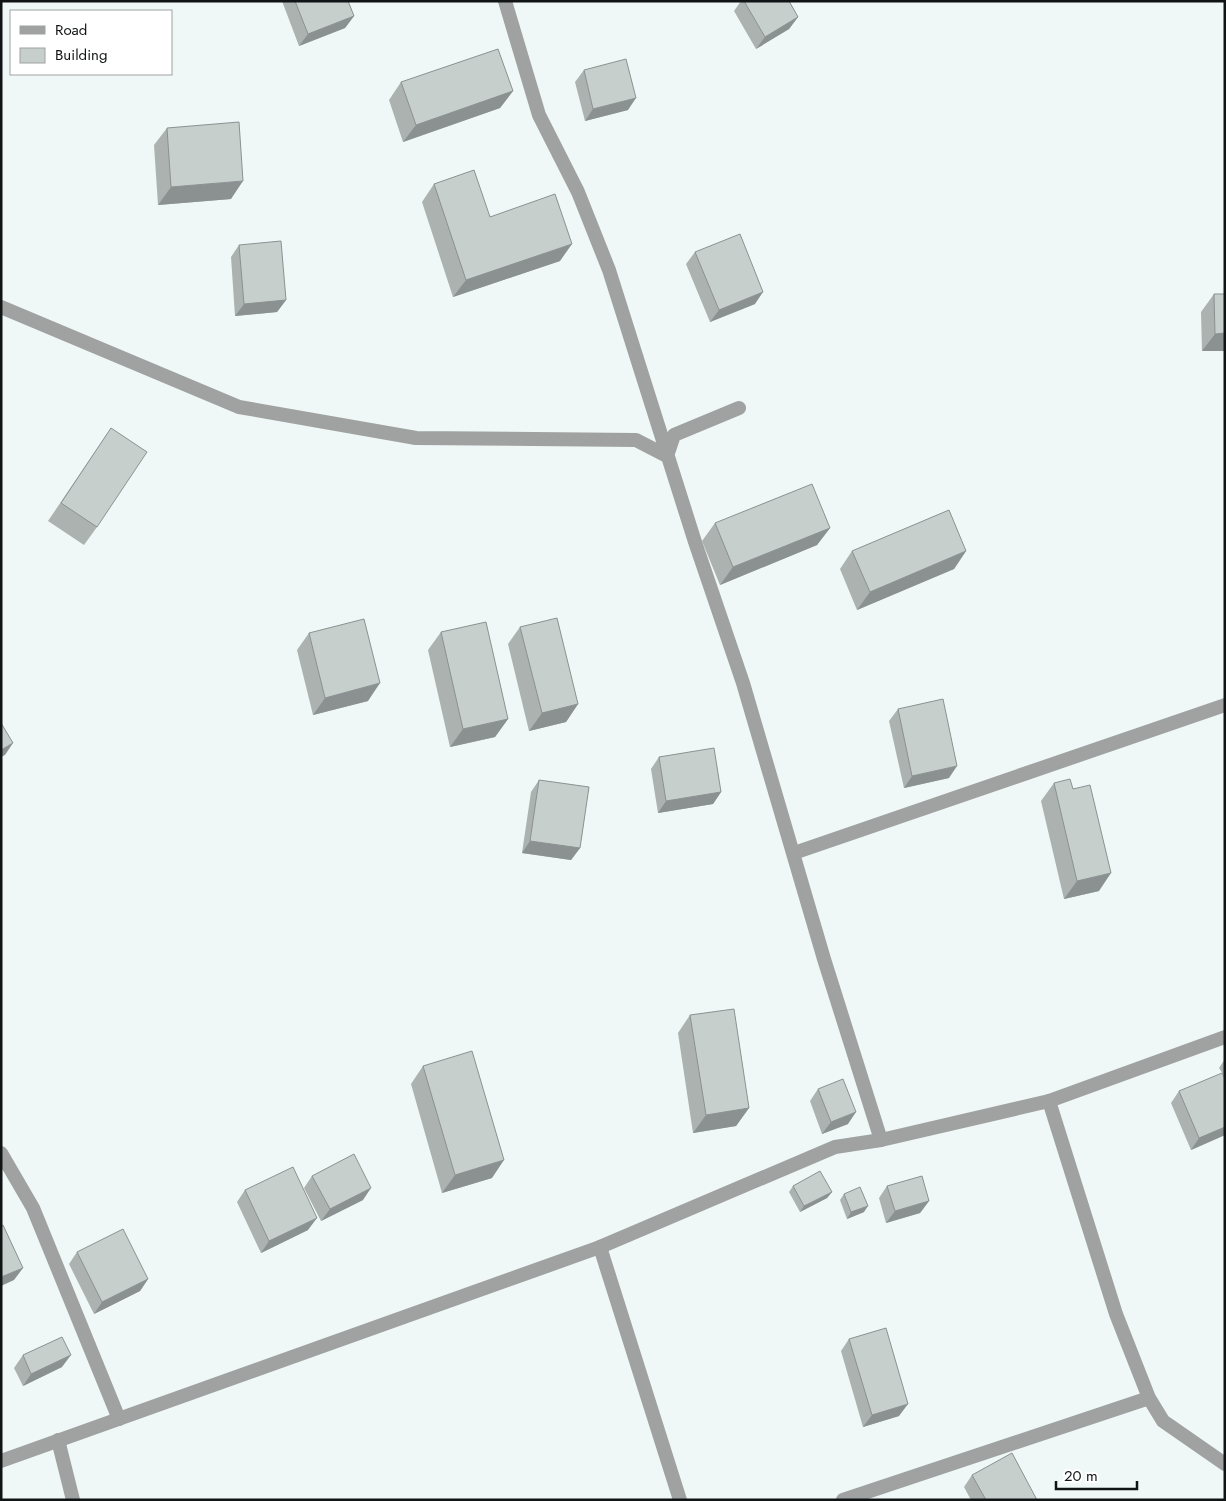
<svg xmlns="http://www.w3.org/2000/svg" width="1226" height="1501" font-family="Jost,sans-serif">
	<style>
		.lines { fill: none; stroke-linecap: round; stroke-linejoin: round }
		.minor { stroke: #9fa2a1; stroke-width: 14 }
		.tertiary { stroke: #9fa2a1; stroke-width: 14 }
		.wall { fill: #abb2b0 }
		.shaded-wall { fill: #8b9190 }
		.building { fill: #c7cfcd; stroke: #8b9190 }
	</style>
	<rect width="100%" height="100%" fill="#eff8f6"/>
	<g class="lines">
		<path class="minor" d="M505,1L539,115L578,192L609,270L695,542L743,683L824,959L881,1140
			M1,307L239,407L416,438L636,440L667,456L674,435L739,408
			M794,853L1225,705
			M1049,1101L1116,1314L1149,1398L1163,1421L1225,1464
			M1,1153L33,1208L119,1419
			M600,1247L680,1500
			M58,1440L73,1500
			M843,1500L1149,1398"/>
		<path class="tertiary" d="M1,1461L600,1247L835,1147L881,1140L1049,1101L1225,1037"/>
	</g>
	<path class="wall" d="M282,1H348L354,16L345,28L299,46Z
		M741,1H789L798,17L789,29L756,49L734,11Z
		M584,70L628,110L585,121L575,82Z
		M401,82L513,91L500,108L403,142L389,100Z
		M167,128L231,199L158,205L154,145Z
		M434,184L490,217L560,261L453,297L422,202Z
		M239,245L286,300L277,312L235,316L231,257Z
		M695,252L755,304L710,322L686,264Z
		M1214,294H1225V351H1202L1201,312Z
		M111,428L97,527L84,545L48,521Z
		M715,523L830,528L817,545L720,585L702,541Z
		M852,551H966L954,569L857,610L840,569Z
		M520,627L578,704L566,722L529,731L508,644Z
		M441,632L508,719L495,737L450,747L428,650Z
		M309,633L368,701L313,715L297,650Z
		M898,709L949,778L904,788L889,721Z
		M659,757L721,792L713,804L658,813L651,769Z
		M539,780L580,848L571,860L522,853L531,792Z
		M1054,783L1099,891L1064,899L1041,801Z
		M690,1015L749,1108L736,1126L693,1133L678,1033Z
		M1225,1059V1077L1219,1068Z
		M423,1066L492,1178L442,1193L411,1084Z
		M818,1089L848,1124L822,1134L810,1101Z
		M1179,1091L1225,1135L1191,1150L1171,1103Z
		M312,1176L363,1200L321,1221L304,1188Z
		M793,1186L832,1192L827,1198L800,1212L789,1192Z
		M887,1186L929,1201L920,1213L886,1223L879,1198Z
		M245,1190L308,1230L261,1253L237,1202Z
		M844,1194L864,1212L847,1219L840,1200Z
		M77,1252L148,1279L140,1291L94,1314L69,1264Z
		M849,1339L899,1416L863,1427L841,1351Z
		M23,1355L62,1367L23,1386L14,1368Z
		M972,1475L1037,1500H971L964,1487Z"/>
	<path class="shaded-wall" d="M354,16L345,28L299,46L308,34Z
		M798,17L789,29L756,49L765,37Z
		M513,91L500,108L403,142L416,125Z
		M636,98L628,110L585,121L593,109Z
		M243,181L231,199L158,205L171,187Z
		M572,244L560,261L453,297L466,280Z
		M763,292L755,304L710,322L719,310Z
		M286,300L277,312L235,316L244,304Z
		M1225,333V351H1202L1215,334Z
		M830,528L817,545L720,585L733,567Z
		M966,551L954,569L857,610L870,592Z
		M380,683L368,701L313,715L325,698Z
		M578,704L566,722L529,731L542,713Z
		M508,719L495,737L450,747L463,729Z
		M13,743L5,755L1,757V750Z
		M957,766L949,778L904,788L912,776Z
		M721,792L713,804L658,813L666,801Z
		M530,841L580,848L571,860L522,853Z
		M1111,873L1099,891L1064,899L1077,881Z
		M749,1108L736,1126L693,1133L706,1115Z
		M856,1112L848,1124L822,1134L831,1122Z
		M1225,1127V1135L1191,1150L1199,1138Z
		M504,1160L492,1178L442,1193L455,1175Z
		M371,1188L363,1200L321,1221L330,1209Z
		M832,1192L827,1198L800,1212L804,1206Z
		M929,1201L920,1213L886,1223L895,1211Z
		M868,1206L864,1212L847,1219L851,1212Z
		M317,1218L308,1230L261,1253L269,1241Z
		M23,1268L14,1280L1,1286V1277Z
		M148,1279L140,1291L94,1314L102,1302Z
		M71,1355L62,1367L23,1386L31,1374Z
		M908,1404L899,1416L863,1427L872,1415Z"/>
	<path class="building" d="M295,1H348L354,16L308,34Z
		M744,1H789L798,17L765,37Z
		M498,49L513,91L416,125L401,82Z
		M626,59L636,98L593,109L584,70Z
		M239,122L243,181L171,187L167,128Z
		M474,170L490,217L555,194L572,244L466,280L434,184Z
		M740,234L763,292L719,310L695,252Z
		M281,241L286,300L244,304L239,245Z
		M1214,294H1225V333L1215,334Z
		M111,428L147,452L97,527L61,503Z
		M812,484L830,528L733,567L715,523Z
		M949,510L966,551L870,592L852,551Z
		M557,618L578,704L542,713L520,627Z
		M364,619L380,683L325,698L309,633Z
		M486,622L508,719L463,729L441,632Z
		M943,699L957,766L912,776L898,709Z
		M1,723L13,743L1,750Z
		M714,748L721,792L666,801L659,757Z
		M1070,779L1073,789L1090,785L1111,873L1077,881L1054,783Z
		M539,780L589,787L580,848L530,841Z
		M734,1009L749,1108L706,1115L690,1015Z
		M472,1051L504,1160L455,1175L423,1066Z
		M1222,1073L1225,1079V1127L1199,1138L1179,1091Z
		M843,1079L856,1112L831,1122L818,1089Z
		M354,1154L371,1188L330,1209L312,1176Z
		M293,1167L317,1218L269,1241L245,1190Z
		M820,1171L832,1192L804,1206L793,1186Z
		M922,1176L929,1201L895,1211L887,1186Z
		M860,1187L868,1206L851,1212L844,1194Z
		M3,1225L23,1268L1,1277V1226Z
		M123,1229L148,1279L102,1302L77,1252Z
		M886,1328L908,1404L872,1415L849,1339Z
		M62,1337L71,1355L31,1374L23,1355Z
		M1012,1453L1037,1500H986L972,1475Z"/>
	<rect width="1226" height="1501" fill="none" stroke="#111414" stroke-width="5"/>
	<rect x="10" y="10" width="162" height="65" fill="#ffffff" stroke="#a0a1a1"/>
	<rect x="20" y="26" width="25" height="8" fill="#9fa2a1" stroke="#a0a1a1"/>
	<text x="55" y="35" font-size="15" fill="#111414">Road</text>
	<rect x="20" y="48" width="25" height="15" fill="#c7cfcd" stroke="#a0a1a1"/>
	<text x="55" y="60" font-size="15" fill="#111414">Building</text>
	<path d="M1056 1481v8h81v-8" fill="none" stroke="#111414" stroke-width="2.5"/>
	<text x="1064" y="1481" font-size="15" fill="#111414" stroke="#ffffff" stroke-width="4" paint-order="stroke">20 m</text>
</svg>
